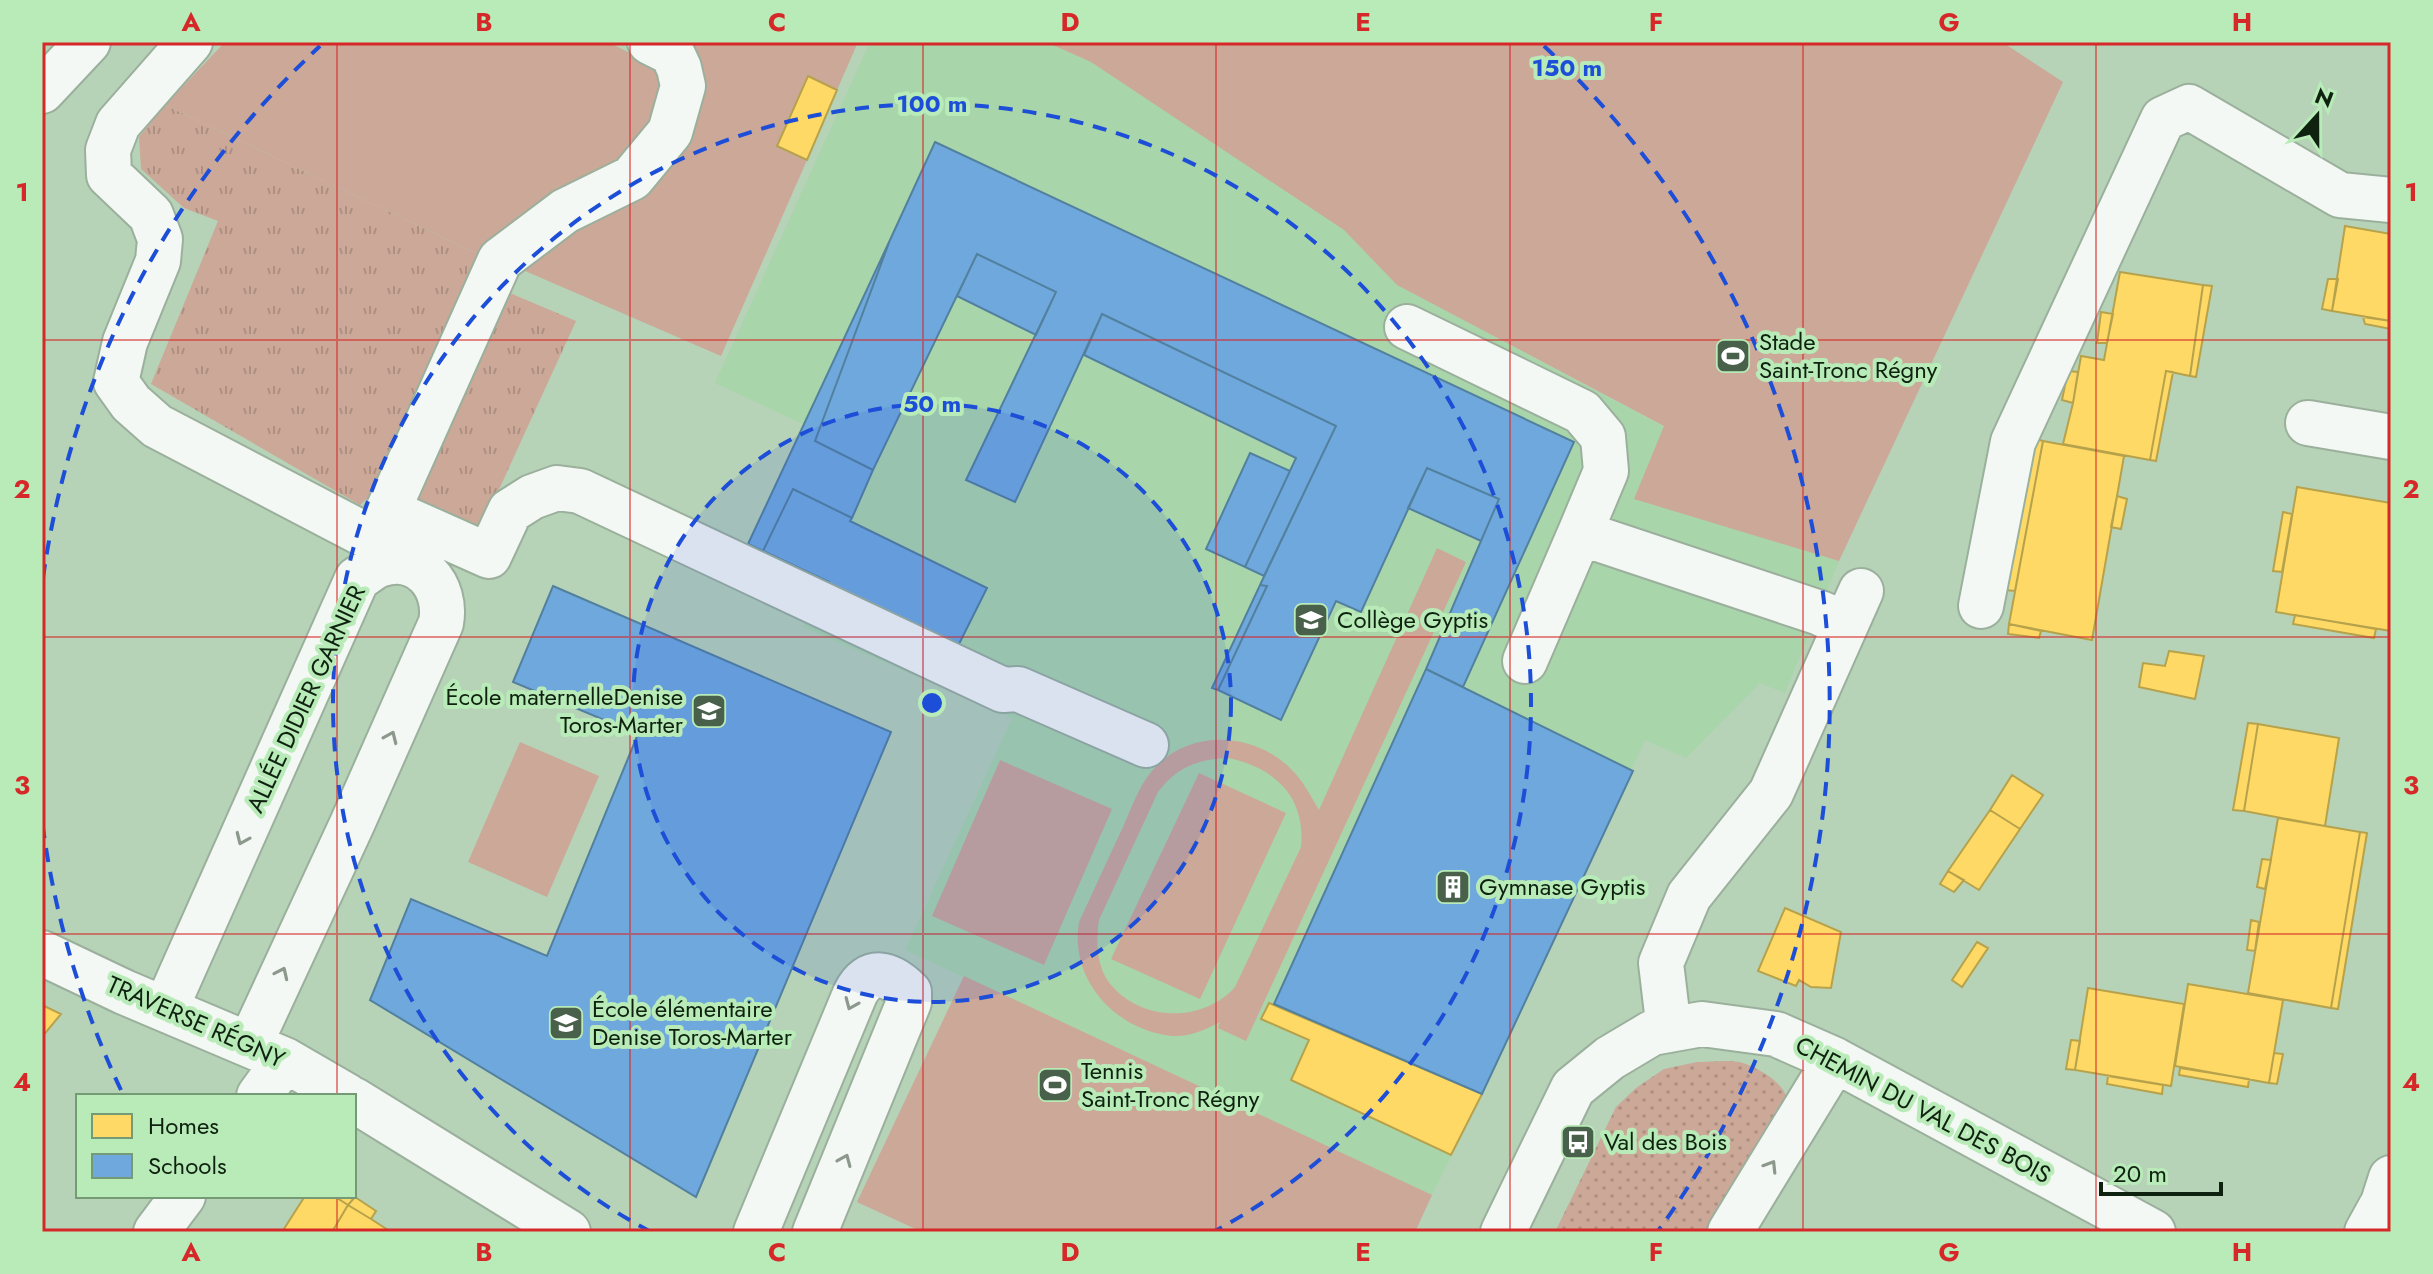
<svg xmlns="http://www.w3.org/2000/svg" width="2433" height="1274" font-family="Jost,sans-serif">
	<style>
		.built { fill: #a9d5aa }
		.grass { fill: url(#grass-tufts) }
		.park { fill: url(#park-dots) }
		.garden { fill: #cba898; fill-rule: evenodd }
		.homes { fill: #ffd966; stroke: #b7a24c; stroke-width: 2 }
		.schools { fill: #6fa8dc; stroke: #52809f; stroke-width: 2 }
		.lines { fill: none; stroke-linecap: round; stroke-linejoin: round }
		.minor-casing { stroke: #9bb09c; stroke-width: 48 }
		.minor { stroke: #f4f8f4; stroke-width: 44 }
		.oneway { stroke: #8d988d }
		.grid { fill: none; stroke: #d62828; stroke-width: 2; stroke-opacity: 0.55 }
		.ring { fill: none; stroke: #1d4ed8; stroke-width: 4; stroke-dasharray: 14 10 }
		.labels { text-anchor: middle; stroke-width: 8; stroke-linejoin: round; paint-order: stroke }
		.poi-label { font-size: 24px; fill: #0f2210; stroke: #b8ebb8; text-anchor: start }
		.street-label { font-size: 24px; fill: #0f2210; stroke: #b8ebb8 }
		.centre { fill: #1d4ed8; stroke: #b8ebb8; stroke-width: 4 }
		.ring-label { font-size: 24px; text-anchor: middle; font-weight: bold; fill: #1d4ed8; stroke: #b8ebb8; stroke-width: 8; stroke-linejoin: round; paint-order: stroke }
		.neatline { fill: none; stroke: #d62828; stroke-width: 3 }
		.grid-label { font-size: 26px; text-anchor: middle; font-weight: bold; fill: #d62828 }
	</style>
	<defs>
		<pattern id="grass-tufts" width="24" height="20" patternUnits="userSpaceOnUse" patternTransform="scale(2)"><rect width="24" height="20" fill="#cba898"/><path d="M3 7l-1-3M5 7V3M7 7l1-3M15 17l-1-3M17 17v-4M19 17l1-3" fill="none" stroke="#ad9082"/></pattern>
		<pattern id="park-dots" width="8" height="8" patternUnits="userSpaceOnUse" patternTransform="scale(2)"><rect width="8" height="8" fill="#cba898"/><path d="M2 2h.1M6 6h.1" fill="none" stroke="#ad9082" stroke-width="1.8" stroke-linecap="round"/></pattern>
	</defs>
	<rect width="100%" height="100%" fill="#b6d2b7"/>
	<path class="built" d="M870,42H1046L1091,62L1345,230L1397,285L1664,427L1635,499L1839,561L1785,693L1760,683L1686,758L1645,740L1482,1094L1432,1195L905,950L1012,718L803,627L813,600L743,552L803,424L715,383Z"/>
	<path class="grass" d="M165,105L482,256L380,486L360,505L151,384L218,221L184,208L141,169L139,137Z
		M505,291L576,321L480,531L411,501Z"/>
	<path class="park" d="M1697,1062C1710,1062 1730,1059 1743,1063C1760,1069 1783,1082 1787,1099L1722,1232H1555L1616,1107L1636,1088L1664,1069Z"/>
	<path class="garden" d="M225,42H608L665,71L683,42H858L837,90L807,76L778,146L807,160L721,356L500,260L482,256L165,105Z
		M1046,42H2002L2063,82L1839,561L1634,499L1664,426L1397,285L1344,230L1091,62Z
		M1437,548L1466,562L1246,1041L1218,1028L1220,1022C1205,1030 1190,1037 1172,1036C1115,1030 1069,979 1079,922C1094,890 1108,858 1123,827C1131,809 1138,788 1151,772C1187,728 1254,731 1292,770C1304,782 1311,797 1319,810ZM1229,758C1275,768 1306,797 1301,847L1235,987C1202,1024 1138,1022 1108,981C1096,963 1096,940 1099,920L1158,792C1177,767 1198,759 1229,758Z
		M520,742L599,776L547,897L468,862Z
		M1000,760L1112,809L1044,965L932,916Z
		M1199,773L1286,813L1200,999L1111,959Z
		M964,976L1432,1195L1415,1232H922L857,1202Z"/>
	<path class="homes" d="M808,76L837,90L807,160L777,146Z
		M2345,226L2391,234V321L2332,311Z
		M2120,272L2203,285L2190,376L2166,371L2150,460L2063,444L2073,403L2081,356L2104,360Z
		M2328,279H2338L2332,311L2322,309Z
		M2203,285L2212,286L2196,377L2190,376Z
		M2101,312L2113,314L2107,343H2097Z
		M2363,317L2391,321V329L2365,324Z
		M2068,371L2078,372L2073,403L2062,400Z
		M2166,371L2173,372L2156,461L2150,460Z
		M2032,438L2043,441L2015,591L2005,590Z
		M2043,441L2124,456L2092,640L2009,624Z
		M2297,487L2391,503V631L2276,612Z
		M2117,496L2127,499L2121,529L2111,527Z
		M2283,512L2292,514L2282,572L2273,571Z
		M2295,615L2376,629L2374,638L2293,624Z
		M2009,624L2041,631L2039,638L2008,634Z
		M2169,651L2204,656L2195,699L2139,687L2143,663L2165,666Z
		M2248,723L2258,724L2244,811L2233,810Z
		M2258,724L2339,738L2325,826L2244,811Z
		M2012,775L2043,795L2020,829L1990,810Z
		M1990,810L2020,829L1979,890L1948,871Z
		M2278,818L2360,832L2331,1008L2248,993Z
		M2360,832L2367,833L2338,1009L2331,1008Z
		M2262,859L2271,860L2265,889L2257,887Z
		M1948,871L1964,880L1954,892L1940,884Z
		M1785,908L1841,932L1831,988L1811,987L1799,980L1796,986L1758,971Z
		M2251,920L2259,922L2255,951L2247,950Z
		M1977,942L1988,948L1962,987L1952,980Z
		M2188,984L2283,1000L2269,1083L2175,1066Z
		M2088,988L2184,1004L2171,1086L2075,1070Z
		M1269,1003L1482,1094L1451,1155L1291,1080L1309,1040L1261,1019Z
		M42,1005L61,1014L42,1037Z
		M2071,1040L2080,1041L2075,1070L2066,1069Z
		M2274,1053L2283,1054L2277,1084L2269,1083Z
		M2180,1068L2249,1079L2248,1087L2179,1075Z
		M2108,1076L2163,1085L2162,1094L2107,1084Z
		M305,1196H334L348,1205L332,1232H282Z
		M334,1196H353L355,1197L348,1205Z
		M355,1197L376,1211L371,1219L348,1205Z
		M348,1205L371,1219L391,1232H332Z"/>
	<path class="schools" d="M935,142L1574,442L1463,687L1426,669L1499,499L1427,468L1361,612L1336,601L1281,720L1218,690L1267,586L1260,585L1336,426L1102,314L1015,502L966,480L1056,292L977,254L873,470L815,441L890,240Z
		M890,240L815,441L873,470L852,518L793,489L763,551L748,544Z
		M977,254L1056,292L1036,335L957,296Z
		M1102,314L1336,426L1264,576L1245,567L1296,458L1084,355Z
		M1250,453L1290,471L1245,567L1206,549Z
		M1427,468L1499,499L1481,541L1408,508Z
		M793,489L852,518L850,521L987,588L958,646L822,595L829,582L763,551Z
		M1260,585L1267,586L1218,690L1212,688Z
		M553,586L891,732L696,1197L370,1000L411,899L547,956L638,734L513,682Z
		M1426,669L1633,771L1482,1094L1274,1004Z"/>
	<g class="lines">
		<g class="minor-casing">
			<path id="minor" d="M190,42L118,124L108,150L109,175L151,215L160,239L158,261L125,342L116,382L131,403L157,426L375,540
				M42,91L88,42
				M1407,327L1582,412L1603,437L1606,471L1580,533L1820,613L1845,624
				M2308,423L2391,437
				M388,511L489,556L510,511L532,497L557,488L580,491L1003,690L1018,689L1146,745
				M376,537L500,260L565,211L632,178L670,132L683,86L679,68L672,53L650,42
				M1981,606L2013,442L2163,119L2189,107L2340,195L2391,200
				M1525,661L1580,533
				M42,953L124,992L285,1060L347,1096
				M166,1008L357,579C364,575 371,568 379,565C419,551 448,586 441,623L352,824L250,1044
				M1669,1030L1661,963L1689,896L1771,793L1861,591
				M259,1096L285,1060
				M354,1100L568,1232
				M156,1232L183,1196
				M756,1232L855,994C869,966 890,973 909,992V1002L815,1232
				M1503,1232L1573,1088L1610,1058L1652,1033L1702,1024L1776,1034L1835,1060L2153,1232
				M1730,1232L1835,1060
				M2367,1232L2383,1203L2391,1178"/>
		</g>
		<use href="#minor" class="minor"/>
	</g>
	<defs><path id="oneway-chevron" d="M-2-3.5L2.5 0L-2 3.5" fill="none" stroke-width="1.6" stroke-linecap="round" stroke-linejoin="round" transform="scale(2)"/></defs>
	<g class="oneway">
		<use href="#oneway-chevron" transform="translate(391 737) rotate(-66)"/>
		<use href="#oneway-chevron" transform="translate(242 839) rotate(114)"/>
		<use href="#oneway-chevron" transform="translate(282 973) rotate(-65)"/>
		<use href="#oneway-chevron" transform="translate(851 1004) rotate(113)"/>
		<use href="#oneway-chevron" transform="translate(845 1160) rotate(-67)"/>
		<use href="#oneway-chevron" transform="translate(1771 1166) rotate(-58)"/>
	</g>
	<path class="grid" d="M337,42V1096M630,42V1232M923,42V1232M1216,42V1232M1510,42V1232M1803,42V1232M2096,42V1232M42,340H2391M42,637H2391M42,934H2391M337,1196V1232"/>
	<circle cx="932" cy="703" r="299" fill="#1d4ed8" fill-opacity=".12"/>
	<g class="ring">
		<circle cx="932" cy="703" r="299"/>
		<path d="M651 1232A599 599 0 1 1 1213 1232"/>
		<path d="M121 1090A898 898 0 0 1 43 828M43 578A898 898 0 0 1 320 46M1544 46A898 898 0 0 1 1658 1231"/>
	</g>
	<defs>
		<g id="stadium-square" transform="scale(1.8)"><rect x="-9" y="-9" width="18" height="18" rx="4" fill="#49604a" stroke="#b8ebb8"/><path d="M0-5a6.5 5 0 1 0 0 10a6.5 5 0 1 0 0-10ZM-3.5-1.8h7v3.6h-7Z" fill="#fff"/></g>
		<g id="school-square" transform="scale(1.8)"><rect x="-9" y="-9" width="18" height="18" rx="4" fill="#49604a" stroke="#b8ebb8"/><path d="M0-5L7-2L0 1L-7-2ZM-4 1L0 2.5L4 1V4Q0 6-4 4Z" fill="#fff"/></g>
		<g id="building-square" transform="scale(1.8)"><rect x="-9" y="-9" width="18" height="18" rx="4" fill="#49604a" stroke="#b8ebb8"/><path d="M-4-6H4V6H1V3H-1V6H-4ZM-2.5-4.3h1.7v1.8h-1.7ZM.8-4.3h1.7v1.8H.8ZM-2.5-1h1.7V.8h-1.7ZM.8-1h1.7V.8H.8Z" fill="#fff"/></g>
		<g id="bus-square" transform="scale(1.8)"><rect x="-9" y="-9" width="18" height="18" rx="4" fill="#49604a" stroke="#b8ebb8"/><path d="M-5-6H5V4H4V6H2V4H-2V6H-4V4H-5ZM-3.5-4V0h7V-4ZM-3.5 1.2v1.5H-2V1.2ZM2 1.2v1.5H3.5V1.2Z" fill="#fff"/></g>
	</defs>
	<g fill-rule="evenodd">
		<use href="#stadium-square" x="1733" y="356"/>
		<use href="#school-square" x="1311" y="620"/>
		<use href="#school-square" x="709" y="711"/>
		<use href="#building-square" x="1453" y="887"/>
		<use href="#school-square" x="566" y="1023"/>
		<use href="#stadium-square" x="1055" y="1085"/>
		<use href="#bus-square" x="1578" y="1142"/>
	</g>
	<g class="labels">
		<g class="poi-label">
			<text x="1759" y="350">Stade<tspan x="1759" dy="28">Saint-Tronc Régny</tspan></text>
			<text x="1337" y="628">Collège Gyptis</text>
			<text x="683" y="705" text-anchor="end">École maternelleDenise<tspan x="683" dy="28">Toros-Marter</tspan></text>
			<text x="1479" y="895">Gymnase Gyptis</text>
			<text x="592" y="1017">École élémentaire<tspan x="592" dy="28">Denise Toros-Marter</tspan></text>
			<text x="1081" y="1079">Tennis<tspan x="1081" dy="28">Saint-Tronc Régny</tspan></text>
			<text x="1604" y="1150">Val des Bois</text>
		</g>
		<g class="street-label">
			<text transform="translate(306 699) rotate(-65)" y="8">ALLÉE DIDIER GARNIER</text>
			<text transform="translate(196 1022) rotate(24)" y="8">TRAVERSE RÉGNY</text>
			<text transform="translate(1923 1110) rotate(28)" y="8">CHEMIN DU VAL DES BOIS</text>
		</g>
	</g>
	<circle cx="932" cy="703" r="12" class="centre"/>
	<g class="ring-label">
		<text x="1567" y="76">150 m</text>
		<text x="932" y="112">100 m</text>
		<text x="932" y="412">50 m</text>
	</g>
	<rect width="2433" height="1274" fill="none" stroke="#b8ebb8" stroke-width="88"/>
	<rect x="76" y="1094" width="280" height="104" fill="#b8ebb8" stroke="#749b75" stroke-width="2"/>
	<rect x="92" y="1114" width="40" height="24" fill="#ffd966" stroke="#749b75" stroke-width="2"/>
	<text x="148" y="1134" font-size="24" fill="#0f2210">Homes</text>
	<rect x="92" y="1154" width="40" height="24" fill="#6fa8dc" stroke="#749b75" stroke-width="2"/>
	<text x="148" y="1174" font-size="24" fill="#0f2210">Schools</text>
	<g transform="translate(2317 116) rotate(21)" stroke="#b8ebb8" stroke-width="6" paint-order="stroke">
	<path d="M0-6L14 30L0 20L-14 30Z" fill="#0f2210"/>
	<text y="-12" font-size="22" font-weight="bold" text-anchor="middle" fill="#0f2210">N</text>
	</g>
	<path d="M2101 1182v12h120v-12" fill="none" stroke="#0f2210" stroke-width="4"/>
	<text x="2113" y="1182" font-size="24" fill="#0f2210" stroke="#b8ebb8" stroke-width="6" paint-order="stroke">20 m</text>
	<rect x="44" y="44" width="2345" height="1186" class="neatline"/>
	<g class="grid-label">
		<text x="191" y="31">A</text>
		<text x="484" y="31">B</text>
		<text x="777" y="31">C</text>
		<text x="1070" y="31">D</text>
		<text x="1363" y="31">E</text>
		<text x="1656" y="31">F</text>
		<text x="1949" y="31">G</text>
		<text x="2242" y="31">H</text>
		<text x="22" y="201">1</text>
		<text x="2411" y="201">1</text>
		<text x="22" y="498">2</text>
		<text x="2411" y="498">2</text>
		<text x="22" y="794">3</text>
		<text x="2411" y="794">3</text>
		<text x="22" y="1091">4</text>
		<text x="2411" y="1091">4</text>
		<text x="191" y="1261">A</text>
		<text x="484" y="1261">B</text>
		<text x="777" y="1261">C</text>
		<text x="1070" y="1261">D</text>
		<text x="1363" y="1261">E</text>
		<text x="1656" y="1261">F</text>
		<text x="1949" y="1261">G</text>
		<text x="2242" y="1261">H</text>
	</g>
</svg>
